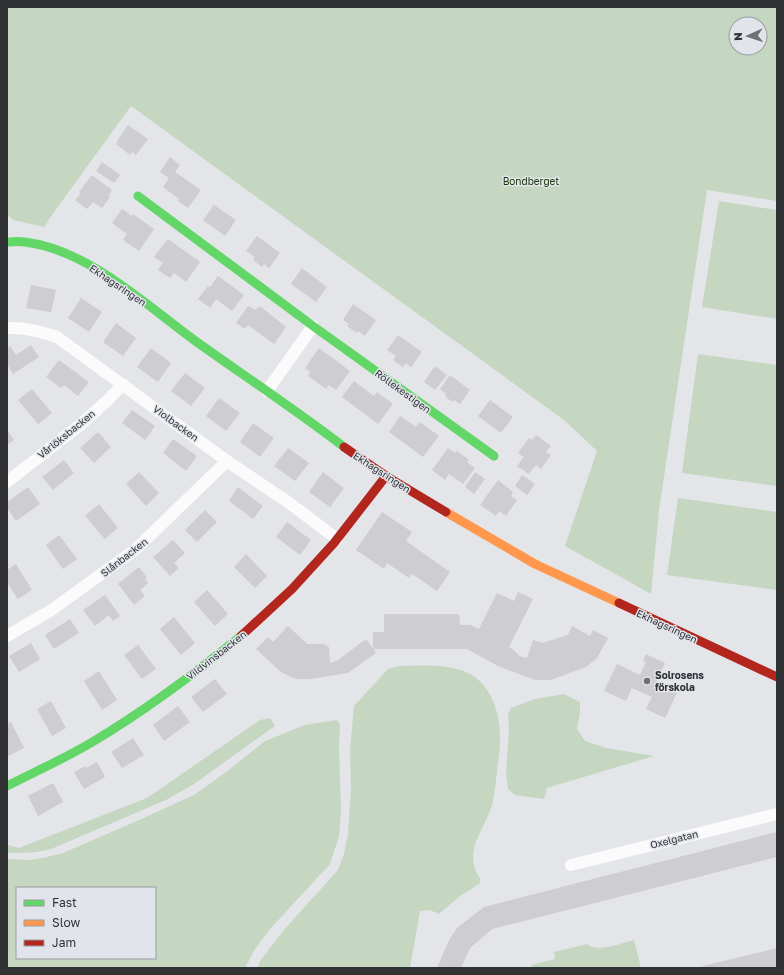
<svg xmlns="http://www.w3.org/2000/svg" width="784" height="975" font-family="'Golos Text',sans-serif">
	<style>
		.green { fill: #c5d6c1; fill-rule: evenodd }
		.building { fill: #cecdd0 }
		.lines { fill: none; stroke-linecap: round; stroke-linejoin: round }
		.street { stroke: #fbfbfc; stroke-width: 12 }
		.fast { stroke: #63d668; stroke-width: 9 }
		.slow { stroke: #ff974d; stroke-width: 9 }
		.jam { stroke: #b3261e; stroke-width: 9 }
		.poi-dot { fill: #6f7173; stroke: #e1e4eb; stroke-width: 1.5 }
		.labels { text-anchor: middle; stroke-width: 3; stroke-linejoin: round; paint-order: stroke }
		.park-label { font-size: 10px; fill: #183408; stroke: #e1e4eb }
		.street-label { font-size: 10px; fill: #303234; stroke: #e1e4eb }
		.poi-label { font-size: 10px; font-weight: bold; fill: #303234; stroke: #e1e4eb; text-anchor: start }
	</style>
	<rect width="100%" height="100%" fill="#e3e5e9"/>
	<path class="green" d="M7,7H777V201L707,190L659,510L651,594L565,546L597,451L564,420L131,106L49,219L45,227L13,220L7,214ZM736,24H760V48H736Z
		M719,201L777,210V319L702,307Z
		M698,354L777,365V486L682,473Z
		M678,498L777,512V590L667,575Z
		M399,666C418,666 438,664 457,669C489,676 501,711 500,740C500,750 498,761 497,771C496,781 495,791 493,801C487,829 460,850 481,880L479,884L460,896L439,914L430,910L420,911L410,968H258L260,961L283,931L338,870L344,854L348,834L351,789L350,749L354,706L388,669Z
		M564,694L580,702V713L577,729L585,741L606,748L654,756L547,788L544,799L515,795L508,789L506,774L509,729L508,715L511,708L535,699Z
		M270,718L275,726L194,784L166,800L51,849C36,853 22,853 7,853V845L19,848L147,798L260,720Z
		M337,720L340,724L339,748L341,809L339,836L330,864L270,929L255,949L245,968H7V859L28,860L43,858L63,853L137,821L194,795L226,772L265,741L305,725ZM17,888H155V958H17Z
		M634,940L641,968H532L531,965L555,959L554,952L587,944C597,953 622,943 634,940Z"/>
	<path class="building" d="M128,125L148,139L136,155L132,152L130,155L116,144L118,141H117Z
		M170,157L180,165L175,172L201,190L188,208L178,201L179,199L163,187L169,178L160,172Z
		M102,162L120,175L114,183L96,171Z
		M92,175L112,190L108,196L110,197L102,208L93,202L87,209L75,200L81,193L79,192Z
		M214,205L236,220L225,236L203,220Z
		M122,209L132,216L133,214L154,229L139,251L123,240L127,234L112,223Z
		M257,236L280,253L269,268L264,264L262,267L253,260L255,257L246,251Z
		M168,239L200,262L186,282L174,273L170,278L158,270L163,263L154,257Z
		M302,268L327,287L316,302L291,284Z
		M218,276L244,295L232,311L216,299L210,308L198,299L208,286L210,287Z
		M31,285L56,290L51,312L26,308Z
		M81,298L102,312L89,332L68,318Z
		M353,304L376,320L365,336L358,331L357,333L347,326L349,324L343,320Z
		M248,306L255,310L258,307H261L286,327L274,344L248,325L245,329L236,323Z
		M116,323L136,338L123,356L103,342Z
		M398,335L422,352L411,367L406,363L403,367L393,360L396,356L387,350Z
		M31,345L39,357L13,374L7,364V349L10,346L16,355Z
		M151,348L171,363L158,382L137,367Z
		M319,348L350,371L336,390L329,385L326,389L308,376L310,372L305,368Z
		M59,360L89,382L78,396L64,385L61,388L46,377Z
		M435,366L447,375L435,390L424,382Z
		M185,373L205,388L191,406L171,391Z
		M450,375L470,390L460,404L454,400L452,402L445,396L446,394L440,389Z
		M354,381L374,396L377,392L393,404L378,424L342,397Z
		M32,389L52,413L38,424L18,400Z
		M219,398L240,413L226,431L206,416Z
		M490,400L513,417L501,433L478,416Z
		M132,410L155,426L145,440L122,423Z
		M400,416L416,427L420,422L439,436L423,457L389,432Z
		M253,423L274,438L260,457L240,442Z
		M7,430L14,440L7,445Z
		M98,432L111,447L94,463L80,448Z
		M536,435L551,446L546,452L551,455L541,469L536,465L529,474L517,466L524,457L518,453L529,438L532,440Z
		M173,439L197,456L186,471L163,453Z
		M288,448L309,463L295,481L274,466Z
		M448,448L455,453L457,451L469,460L467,462L475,468L463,484L449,474L445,480L432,470Z
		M64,460L74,473L53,490L42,477Z
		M139,472L159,493L146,506L126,484Z
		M323,472L344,488L330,507L309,492Z
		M475,472L485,479L474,494L465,487Z
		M522,475L535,484L527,495L515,486Z
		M498,480L513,492L511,496L517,500L506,516L499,511L496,516L480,505Z
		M28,487L40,504L16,521L7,508V502Z
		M238,487L263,506L253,519L229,501Z
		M99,504L118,528L105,539L85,516Z
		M205,510L217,522L197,542L185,530Z
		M382,512L412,532L406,541L450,572L437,591L412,574L409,578L387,563L384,569L356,550Z
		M287,522L311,540L300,555L276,537Z
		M59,535L77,559L63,569L46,545Z
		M173,540L185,553L174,563L179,568L170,576L153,557Z
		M246,554L267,576L255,588L234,567Z
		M16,564L32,590L18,599L7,583V570Z
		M139,567L147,578L145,579L148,583L140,590L145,596L134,605L118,584Z
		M207,590L228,614L215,626L194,602Z
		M518,592L533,599L509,647L515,651L519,656L527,658L533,640L542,643L568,635L572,626L590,636L593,630L608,638L597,658L586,667L551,680H535L498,666L467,649H373V632H384V614H459L460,625H470L479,629L497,593L514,601Z
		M105,595L120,616L113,621L109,615L95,626L83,610Z
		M174,617L195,643L181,655L160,629Z
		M70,619L79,633L54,649L45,635Z
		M288,626L307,644H323L329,647L330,663L338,660L366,639L376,653L348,673L311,679H297L291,677L281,672L256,649L268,637L273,642Z
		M31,643L40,659L19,672L9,656Z
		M138,645L156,669L142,679L124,655Z
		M646,654L665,663L656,683L677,693L665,718L646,709L652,697L632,688L626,701L604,691L617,664L640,675L646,662L643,661Z
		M99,671L117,700L102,710L84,681Z
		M215,679L227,694L203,712L191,697Z
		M51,701L66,728L52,736L37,709Z
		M178,706L190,722L164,741L153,725Z
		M11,722L24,748L8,756L7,724Z
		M133,738L144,755L122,768L111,752Z
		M97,762L105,777L84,789L74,772L85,766L86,768Z
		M53,783L63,802L38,816L28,796Z
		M777,832V857L492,929L470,948L461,968H437L449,940L457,928L484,907Z
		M777,948V968H699V967Z"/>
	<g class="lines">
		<path class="street" d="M7,328C25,327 40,331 57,337L227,461L288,502L337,539
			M267,391L313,326
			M7,482L80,425L108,400L123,384
			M7,636L50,611L136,549L227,461
			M571,865L777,814"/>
		<path class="fast" d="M138,196L313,326L494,456
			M7,242C13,242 19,241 25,242C90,250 149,308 201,345C249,379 297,411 344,447
			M7,786C36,771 66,758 94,741C146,710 194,674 241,636"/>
		<path class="slow" d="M446,512L535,564L619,603"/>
		<path class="jam" d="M344,447L386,476L446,512
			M619,603L777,677
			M241,636L292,589L334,543L386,476"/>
	</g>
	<circle class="poi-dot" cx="647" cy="681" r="4"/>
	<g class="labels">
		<g class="park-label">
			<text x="531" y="185">Bondberget</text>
		</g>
		<g class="street-label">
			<text transform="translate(118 285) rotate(34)" y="4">Ekhagsringen</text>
			<text transform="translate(403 391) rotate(36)" y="4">Röllekestigen</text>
			<text transform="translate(176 423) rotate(36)" y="4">Violbacken</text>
			<text transform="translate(66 434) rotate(-39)" y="4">Vårlöksbacken</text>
			<text transform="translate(382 472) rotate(33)" y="4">Ekhagsringen</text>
			<text transform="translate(124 557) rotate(-38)" y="4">Slånbacken</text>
			<text transform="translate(667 626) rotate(25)" y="4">Ekhagsringen</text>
			<text transform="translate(216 655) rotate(-38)" y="4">Vildvinsbacken</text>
			<text transform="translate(674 839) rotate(-14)" y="4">Oxelgatan</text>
		</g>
		<g class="poi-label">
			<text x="655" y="679">Solrosens<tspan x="655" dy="12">förskola</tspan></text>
		</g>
	</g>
	<rect width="784" height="975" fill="none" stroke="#303234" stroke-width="16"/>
	<rect x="16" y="887" width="140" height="72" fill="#e1e4eb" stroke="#9a9da2"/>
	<rect x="24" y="900" width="20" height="6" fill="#63d668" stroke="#9a9da2"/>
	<text x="52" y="907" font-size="12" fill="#303234">Fast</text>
	<rect x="24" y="920" width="20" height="6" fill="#ff974d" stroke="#9a9da2"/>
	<text x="52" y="927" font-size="12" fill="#303234">Slow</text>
	<rect x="24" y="940" width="20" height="6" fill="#b3261e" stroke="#9a9da2"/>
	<text x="52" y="947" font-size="12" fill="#303234">Jam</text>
	<g transform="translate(748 36) rotate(267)"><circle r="19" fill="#e1e4eb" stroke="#9a9da2"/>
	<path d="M0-3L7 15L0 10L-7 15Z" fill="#6f7173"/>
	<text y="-6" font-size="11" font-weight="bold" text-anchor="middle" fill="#303234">N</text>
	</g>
</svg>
